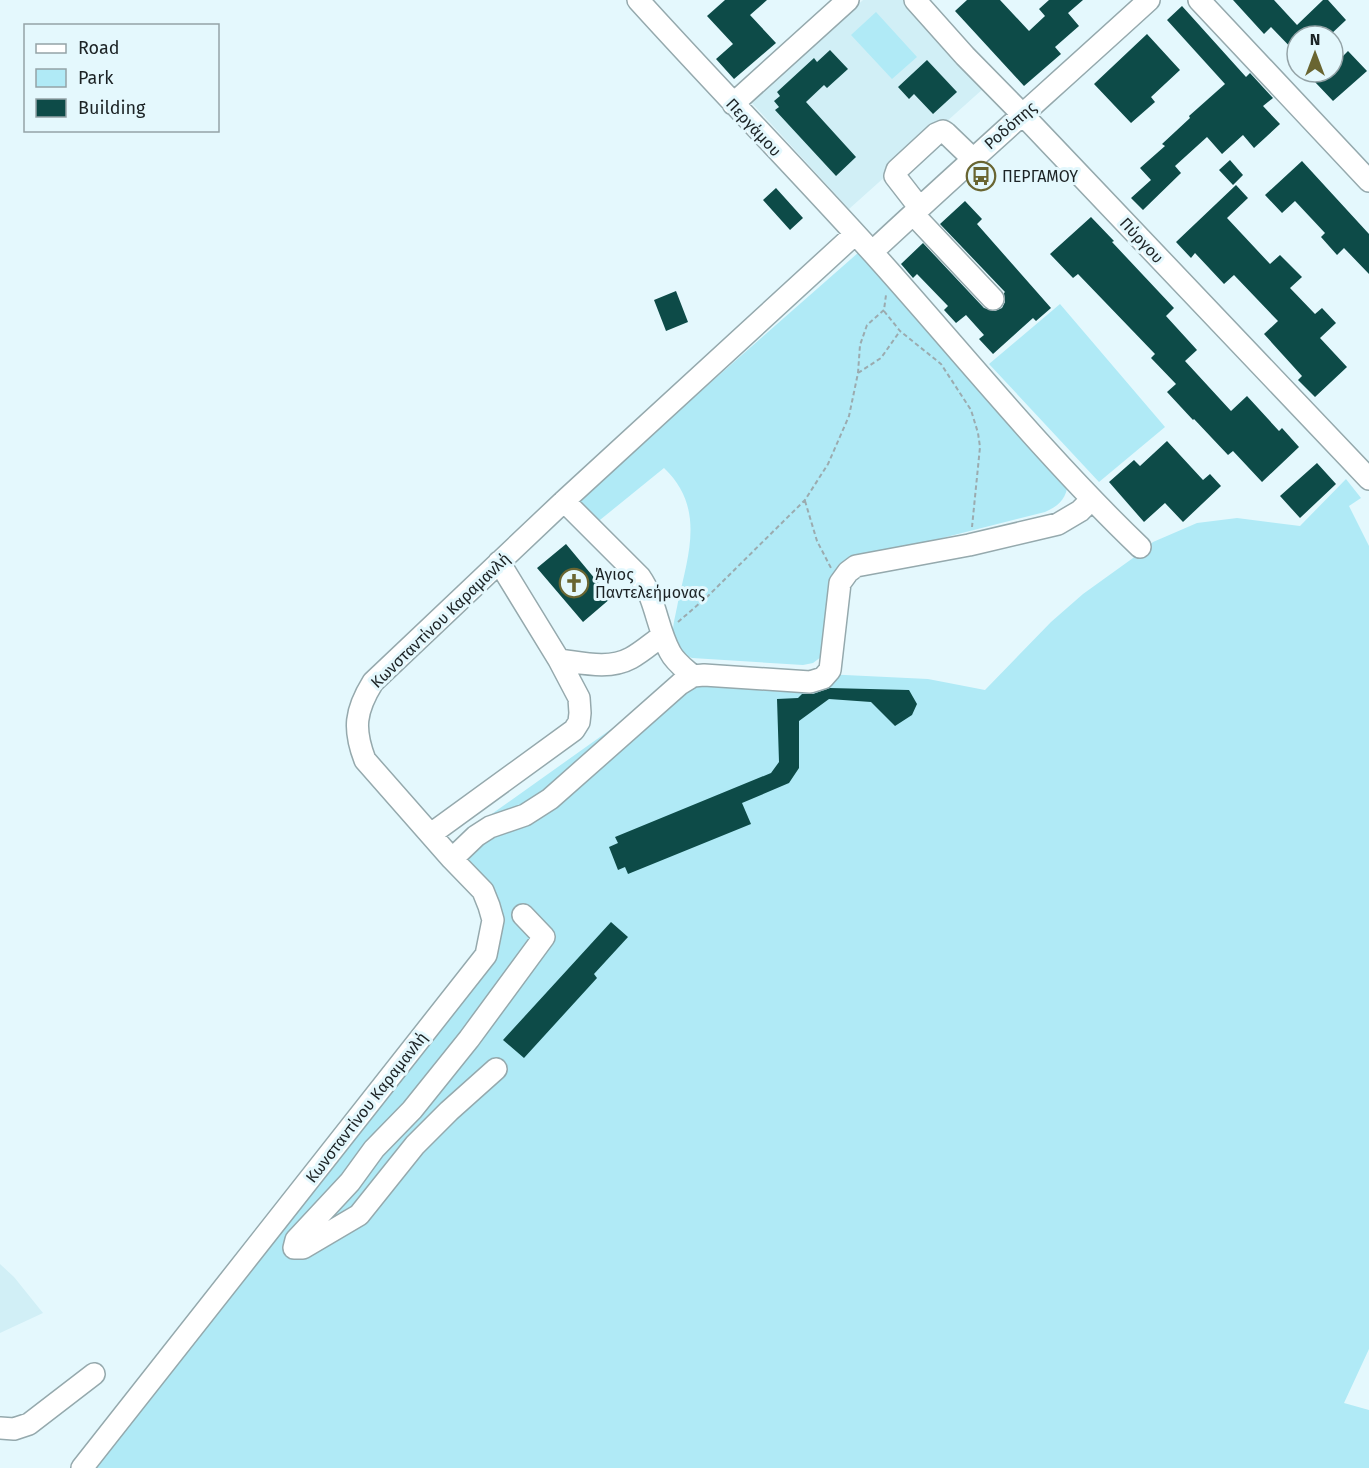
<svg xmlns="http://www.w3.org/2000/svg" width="1369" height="1468" font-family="'Fira Sans',sans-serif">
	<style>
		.built { fill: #d1eff6 }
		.green { fill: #b0eaf6 }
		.building { fill: #0d4b48 }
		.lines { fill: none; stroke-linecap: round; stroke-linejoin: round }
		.minor-casing { stroke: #95a9ad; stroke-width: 24 }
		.path { stroke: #9babaf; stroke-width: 2; stroke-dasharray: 4.5 3; stroke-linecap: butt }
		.minor { stroke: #fff; stroke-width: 21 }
		.labels { text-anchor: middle; stroke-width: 6; stroke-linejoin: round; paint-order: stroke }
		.street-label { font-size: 16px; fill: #1c2325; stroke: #e4f8fd }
		.poi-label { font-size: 16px; fill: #1c2325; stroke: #e4f8fd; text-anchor: start }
	</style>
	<rect width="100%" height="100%" fill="#e4f8fd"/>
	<path class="built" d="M863,0H903L984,88L849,209L751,102Z
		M0,1264L14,1277L43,1313L0,1333Z"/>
	<path class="green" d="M876,12L917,57L892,79L851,35Z
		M859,252L1068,483C1066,499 1060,505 1045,512L899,549L858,555L847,560L821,657L813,663L803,665L692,658L676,652C670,630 674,624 678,602C689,553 705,507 664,468L595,524L576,501Z
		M1060,304L1165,427L1099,482L989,364Z
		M1346,479L1361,498L1349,506L1369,546V1349L1344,1403L1369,1410V1468H97L95,1466L501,921L451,843L697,668L928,679L985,690L1051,622L1083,594L1140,553L1153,542L1197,523L1237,518L1300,526Z"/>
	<path class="building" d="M725,0H767L750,15L776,43L734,79L716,59L733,44L707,16Z
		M967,0H1000L1029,31L1045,16L1039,9L1049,0H1083L1068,13L1079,26L1055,47L1061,54L1024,86L955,11Z
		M1233,0H1274L1297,25L1323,0H1328L1346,20L1329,36H1297V54L1271,27L1264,34Z
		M1182,6L1246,77L1250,73L1273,98L1263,106L1280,124L1254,148L1243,135L1222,154L1207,137L1175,166L1181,173L1143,210L1131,198L1151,180L1140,168L1165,146L1162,144L1190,118L1189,116L1225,84L1167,20Z
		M1147,34L1180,70L1151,97L1155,102L1131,123L1094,84Z
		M830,50L848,69L827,88L824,85L806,102L856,157L836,176L775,110L779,107L774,101L780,96L777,92L814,58L817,62Z
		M1348,51L1367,71L1333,101L1315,82L1326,72H1333V66Z
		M927,60L957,92L933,114L914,94L909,99L898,87Z
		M1230,160L1243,175L1233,185L1219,170Z
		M1302,161L1369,234V274L1344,248L1337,255L1321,237L1325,233L1295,201L1282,213L1265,195Z
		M1236,185L1248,198L1227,218L1270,264L1280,255L1302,277L1290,288L1315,314L1322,308L1336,323L1320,338L1347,367L1315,397L1298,380L1302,376L1264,334L1278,321L1234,275L1224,284L1195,253L1191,258L1176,242Z
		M776,188L803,218L790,230L763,200Z
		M965,201L982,219L977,224L1051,308L1036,321L1033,318L993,354L979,339L984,335L966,315L956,323L944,310L948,306L917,274L913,278L901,264L923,243L984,308L995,311L1002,308L1005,302L1004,293L1005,292L940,224Z
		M1091,217L1114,241L1112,242L1174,308L1166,316L1197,350L1185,361L1231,411L1247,396L1279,431L1282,428L1299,447L1262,482L1233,451L1228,455L1194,419L1193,420L1167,392L1176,384L1151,358L1155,354L1078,274L1073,278L1050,254Z
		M676,291L688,322L666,331L654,300Z
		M1167,441L1203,480L1210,474L1221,486L1183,522L1165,503L1144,522L1109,482L1134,460L1140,466Z
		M1317,463L1336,484L1300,518L1280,496Z
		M566,544L611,598L583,622L537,568Z
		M830,688L909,690L917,704L912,715L895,726L871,702L829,699L799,721V768L789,783L742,803L751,824L628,874L625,867L618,870L609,847L618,843L615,837L771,773L779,762L777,699L798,698L802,694H813Z
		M611,922L628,937L594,974L597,978L524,1058L503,1040Z"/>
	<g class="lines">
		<g class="minor-casing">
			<path id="minor" d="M638,0C715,85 795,167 872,252C961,351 1044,455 1140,547
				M915,0L965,56L1023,115L1369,479
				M1199,0L1369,181
				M733,104L848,0
				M919,207L895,176L897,170L936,134L943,131L946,133L972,158
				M913,214L993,299
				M872,252C963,167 1057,84 1149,0
				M564,501L640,577C656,600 657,628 670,652C675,662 685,669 693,676
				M559,660C583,663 609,670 631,658C642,652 652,643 662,636
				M431,834L574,730L579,722L580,713L579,698L559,660L499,562
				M452,859L476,836L490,827L525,815L550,799L680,684L693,676L704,675L810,682L823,678L830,670L840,583L848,572L856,566L969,545L1058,524L1080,511L1091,500
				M496,1069L449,1111L415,1145L359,1215L303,1248H294L296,1240L350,1182L374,1149L412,1110L469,1039L544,937L523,915
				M0,1428L14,1429L29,1424L94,1374
				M82,1468L486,955L493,920L489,906L483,891L452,859L365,760C353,729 355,711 373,682L564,501L855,234"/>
		</g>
		<path class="path" d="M884,311L900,331L941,364L971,410L978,433L980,447L972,527
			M858,373L881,358L900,331
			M805,501L817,541L831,568
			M678,622L708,596L805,500L828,464L849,416L858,373L860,345L867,325L884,310L886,295"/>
		<use href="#minor" class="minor"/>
	</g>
	<defs>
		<g id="bus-ring" transform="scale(1.5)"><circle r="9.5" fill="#e4f8fd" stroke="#696531" stroke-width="1.5"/><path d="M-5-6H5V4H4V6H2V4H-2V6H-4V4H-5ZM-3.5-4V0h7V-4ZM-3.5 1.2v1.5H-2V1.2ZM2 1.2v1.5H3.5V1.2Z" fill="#696531"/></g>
		<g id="church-ring" transform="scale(1.5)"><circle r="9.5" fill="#e4f8fd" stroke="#696531" stroke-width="1.5"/><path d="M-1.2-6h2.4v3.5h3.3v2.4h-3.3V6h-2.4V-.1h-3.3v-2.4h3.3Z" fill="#696531"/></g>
	</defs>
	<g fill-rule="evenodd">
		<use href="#bus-ring" x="981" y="176"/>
		<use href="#church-ring" x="574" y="583"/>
	</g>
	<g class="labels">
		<g class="street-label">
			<text transform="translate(1010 125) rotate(-41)" y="6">Ροδόπης</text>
			<text transform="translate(754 127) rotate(47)" y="6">Περγάμου</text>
			<text transform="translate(1142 240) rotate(47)" y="6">Πύργου</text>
			<text transform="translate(440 620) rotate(-44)" y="6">Κωνσταντίνου Καραμανλή</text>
			<text transform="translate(366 1107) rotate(-52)" y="6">Κωνσταντίνου Καραμανλή</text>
		</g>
		<g class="poi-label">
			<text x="1002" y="182">ΠΕΡΓΑΜΟΥ</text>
			<text x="595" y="580">Άγιος<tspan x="595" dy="18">Παντελεήμονας</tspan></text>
		</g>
	</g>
	<rect x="24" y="24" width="195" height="108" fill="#e4f8fd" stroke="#94a3a7" stroke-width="1.5"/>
	<rect x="36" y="44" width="30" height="9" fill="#ffffff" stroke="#94a3a7" stroke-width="1.5"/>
	<text x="78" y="54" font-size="18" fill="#1c2325">Road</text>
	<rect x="36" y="69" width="30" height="18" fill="#b0eaf6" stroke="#94a3a7" stroke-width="1.5"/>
	<text x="78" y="84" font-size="18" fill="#1c2325">Park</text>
	<rect x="36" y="99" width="30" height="18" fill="#0d4b48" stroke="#94a3a7" stroke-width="1.5"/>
	<text x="78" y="114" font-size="18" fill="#1c2325">Building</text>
	<g transform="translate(1315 54)"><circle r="28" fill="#e4f8fd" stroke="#94a3a7" stroke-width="1.5"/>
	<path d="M0-4.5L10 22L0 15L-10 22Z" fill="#696531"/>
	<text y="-9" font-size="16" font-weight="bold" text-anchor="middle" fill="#1c2325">N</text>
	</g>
</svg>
